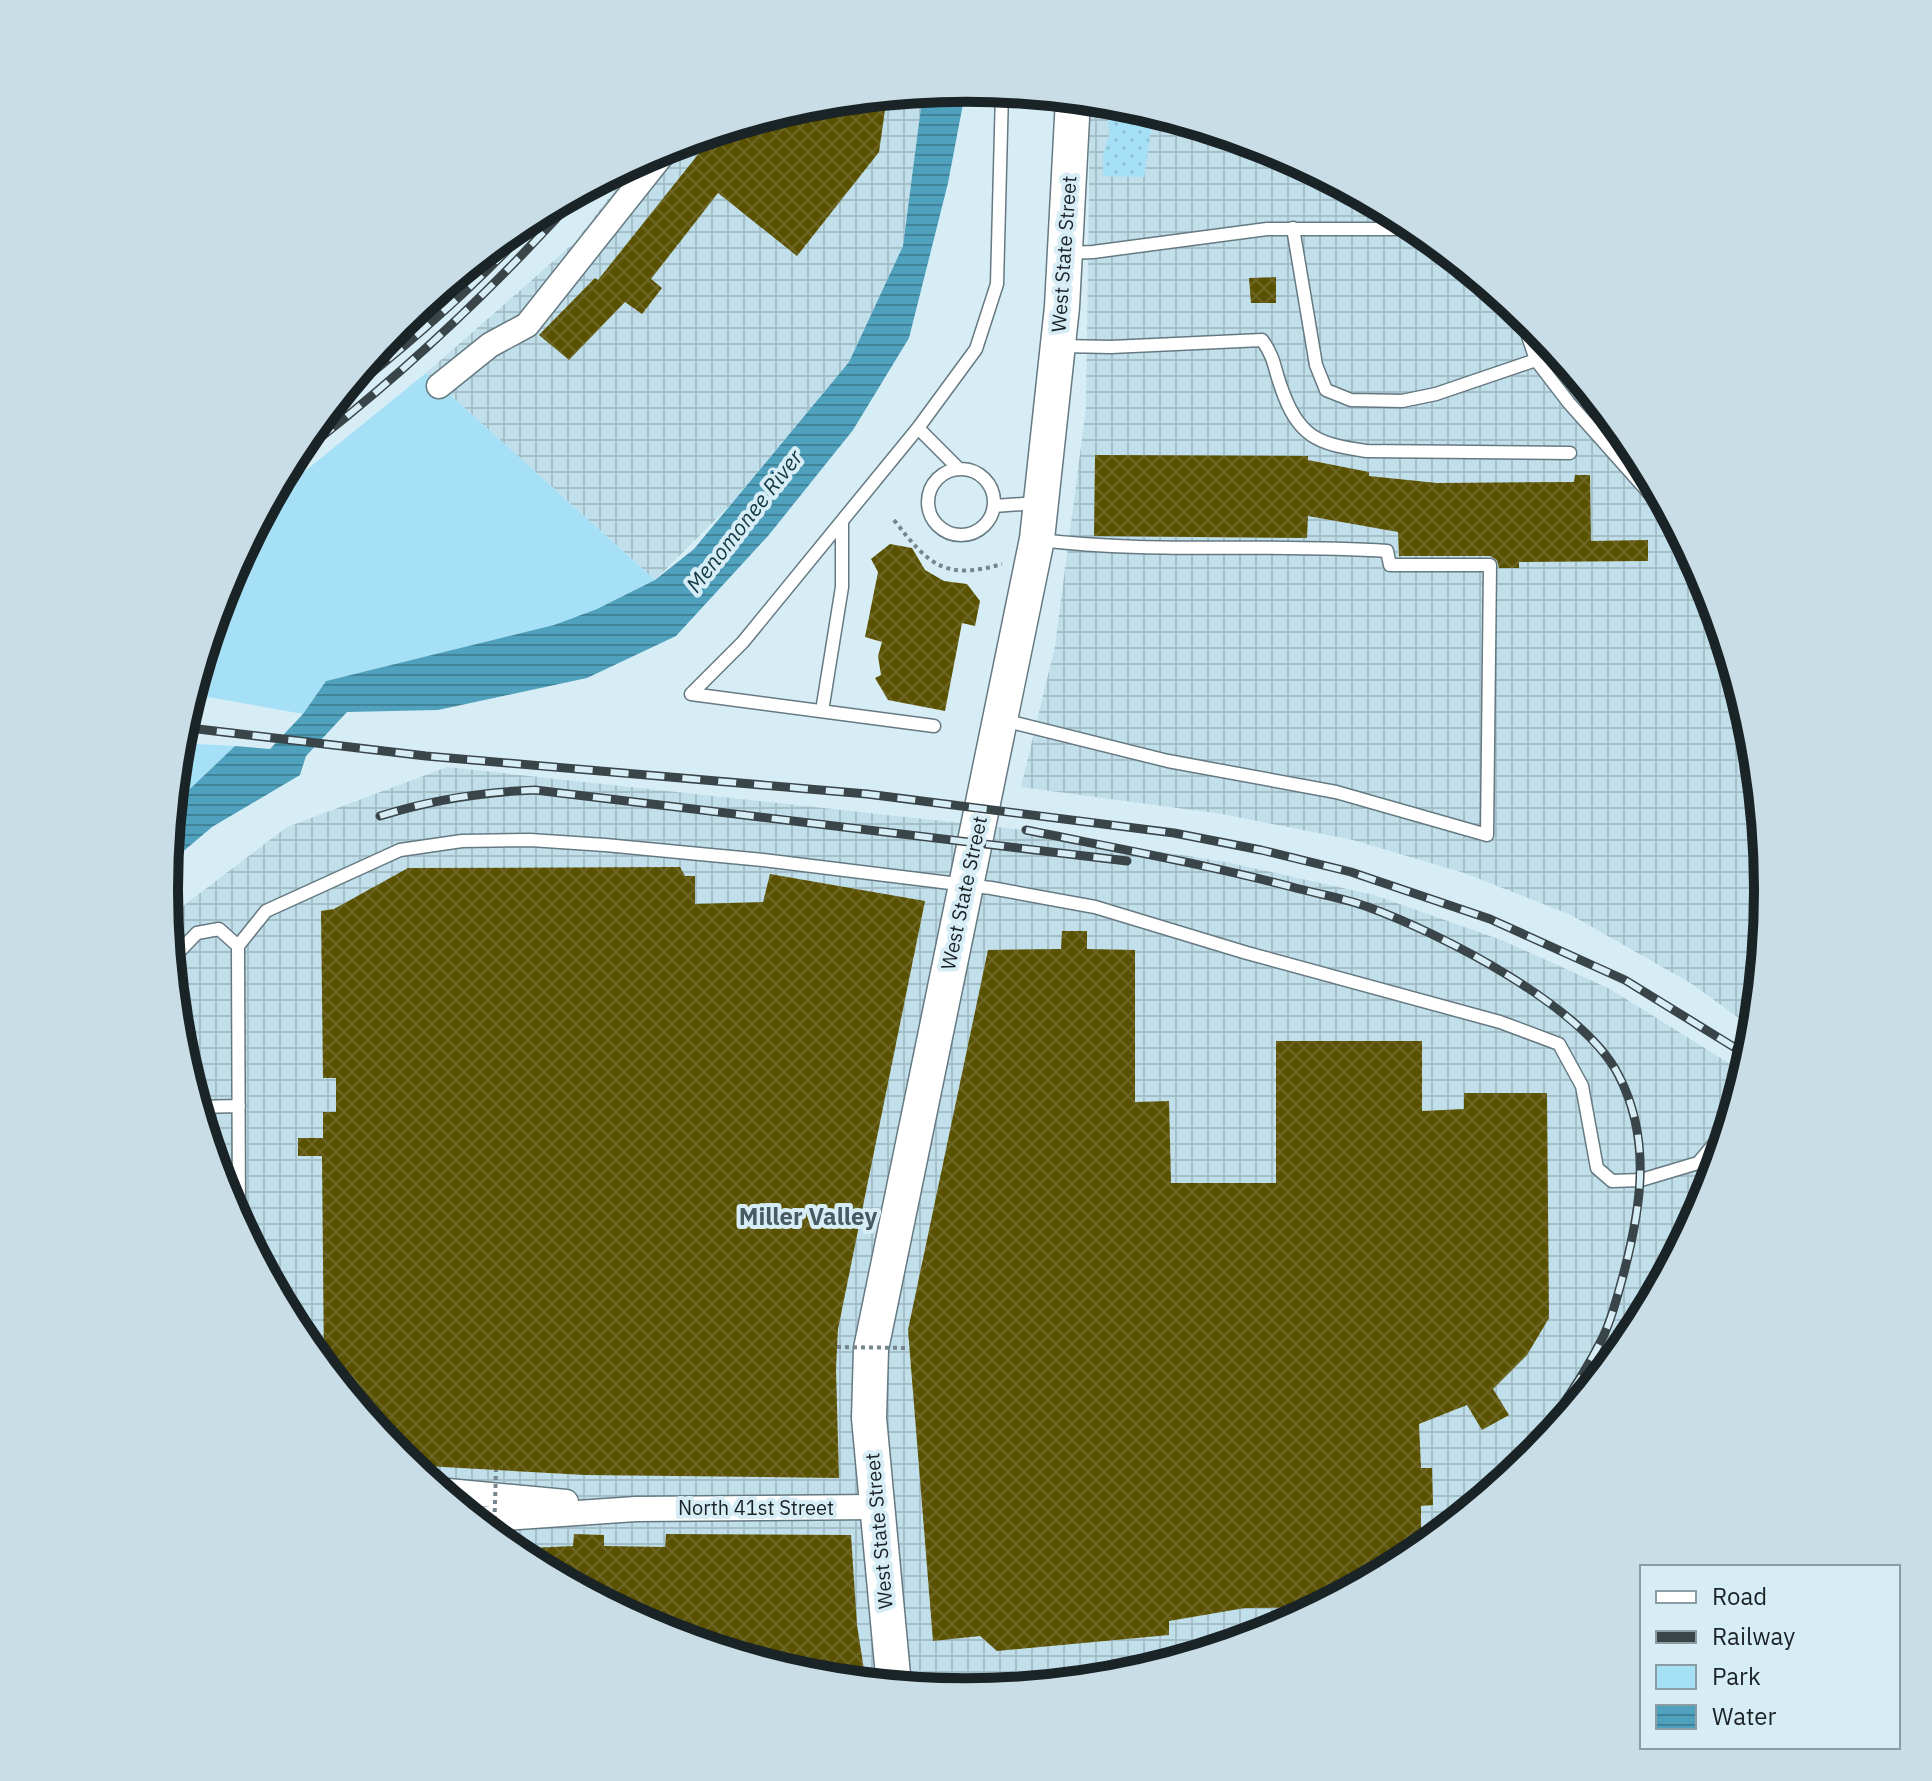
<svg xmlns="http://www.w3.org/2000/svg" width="1932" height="1781" font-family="'IBM Plex Sans',sans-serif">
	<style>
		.industrial { fill: url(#industrial-grid) }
		.green { fill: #a5e0f7 }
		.garden { fill: url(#garden-dots) }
		.water { fill: url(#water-rules) }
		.building { fill: url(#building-cross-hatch) }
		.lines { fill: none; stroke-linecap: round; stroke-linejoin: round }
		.lane-casing { stroke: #657981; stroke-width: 15 }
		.street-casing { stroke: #657981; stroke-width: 27 }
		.secondary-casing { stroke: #657981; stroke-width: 37 }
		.path { stroke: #76858b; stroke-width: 4; stroke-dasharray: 4 4; stroke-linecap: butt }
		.lane { stroke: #fff; stroke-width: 12 }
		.street { stroke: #fff; stroke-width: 24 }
		.secondary { stroke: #fff; stroke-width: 34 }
		.rail-casing { stroke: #3a4549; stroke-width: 9 }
		.rail { stroke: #d7edf6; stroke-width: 6; stroke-dasharray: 18; stroke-linecap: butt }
		.path-bridge { stroke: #76858b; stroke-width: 4; stroke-dasharray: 4 4; stroke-linecap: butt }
		.labels { text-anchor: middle; stroke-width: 8; stroke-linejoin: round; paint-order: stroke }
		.street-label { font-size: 20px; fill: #1a2326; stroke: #d7edf6 }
		.water-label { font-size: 22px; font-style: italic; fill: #133946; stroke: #d7edf6 }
		.quarter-label { font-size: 24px; font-weight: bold; fill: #485b63; stroke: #d7edf6 }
		.rim { fill: none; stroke: #1a2326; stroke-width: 10 }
	</style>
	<defs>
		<pattern id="industrial-grid" width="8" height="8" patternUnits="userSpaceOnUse" patternTransform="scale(2)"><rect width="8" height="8" fill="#c1dfeb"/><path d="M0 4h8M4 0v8" fill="none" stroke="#a5bfc9"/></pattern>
		<pattern id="garden-dots" width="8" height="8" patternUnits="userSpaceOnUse" patternTransform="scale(2)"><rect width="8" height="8" fill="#a5e0f7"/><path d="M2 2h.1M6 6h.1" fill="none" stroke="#8dc0d4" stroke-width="1.8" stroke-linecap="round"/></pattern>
		<pattern id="water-rules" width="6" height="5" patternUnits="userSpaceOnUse" patternTransform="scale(2)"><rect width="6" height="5" fill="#4fa1bd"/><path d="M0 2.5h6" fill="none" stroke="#418399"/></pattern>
		<pattern id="building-cross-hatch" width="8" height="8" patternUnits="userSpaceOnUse" patternTransform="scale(2)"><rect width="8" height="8" fill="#5a5101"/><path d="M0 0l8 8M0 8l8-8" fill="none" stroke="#6d6727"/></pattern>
	</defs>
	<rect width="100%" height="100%" fill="#d7edf6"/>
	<path class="industrial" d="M923,92L903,246L849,362L729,506L655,580L426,373L575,242L638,160L659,149L810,103Z
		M1090,100L1123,104L1274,149L1412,224L1534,323L1634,445L1708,584L1753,734L1768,891L1755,1030L1692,984L1571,915L1464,873L1353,840L1222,814L1021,787L1055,646L1086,408Z
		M447,767L1025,830L1226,862L1374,895L1504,941L1610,989L1735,1067L1744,1078L1707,1198L1633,1337L1533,1458L1411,1558L1273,1632L1122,1678L966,1693L809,1677L658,1632L520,1557L398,1458L298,1336L224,1197L179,1047L166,919L287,827Z"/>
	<path class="green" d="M426,373L655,580L597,609L554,625L326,681L303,714L191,694L225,583L268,501Z
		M178,743L235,746L172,806Z"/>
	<path class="garden" d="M1104,102L1123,104L1147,111L1151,131L1144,177L1103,176V155L1110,132Z"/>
	<path class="water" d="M966,88L948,183L909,338L853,430L768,536L676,636L587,678L438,710L347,712L306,756L300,775L212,827L166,866L172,806L235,746L270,749L303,714L326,681L554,625L597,609L655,580L694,549L849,362L903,246L923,92Z"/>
	<path class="building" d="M887,96L879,152L797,256L718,193L651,279L662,288L642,314L625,302L569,360L539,335L595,278L598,280L716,132L810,103Z
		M1276,277V303H1251L1249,278Z
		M1095,455L1308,456V460L1369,472V476L1437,483L1574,482L1575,475H1590L1591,541L1648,540V561L1519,562V568H1499L1497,560L1490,556H1399L1398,532L1308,516L1307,538L1094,536Z
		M890,544L912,548L925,570L944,581L967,584L980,601L975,626L962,623L945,711L888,700L875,678L881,675L878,656L882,642L865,637L878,572L871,559Z
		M680,867L685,876H695V904L763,902L770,874L925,901L838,1329L836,1369L839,1478L585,1475L408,1465L398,1458L324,1368L322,1156H298V1138H323V1112H336V1078H323L321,911L334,909L408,868Z
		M1062,931H1087V949L1135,950V1102L1169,1101L1171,1183H1276V1041H1422V1111L1464,1109V1093H1547L1549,1318L1527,1355L1493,1389L1509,1415L1482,1430L1467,1405L1419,1424L1421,1468H1432L1433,1505L1421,1506V1545L1378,1576L1319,1607L1245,1608L1169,1621V1635L997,1651L980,1636L933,1641L908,1330L988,950L1061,949Z
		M574,1534L604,1535V1546L665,1547L666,1534L851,1535L857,1625L866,1683L809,1677L797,1674V1668L780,1669L658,1632L520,1558L509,1549L573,1546Z"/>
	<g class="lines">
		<g class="lane-casing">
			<path id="lane" d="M1293,228L1316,365L1326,390L1351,400L1402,401L1436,394L1536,360
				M1069,253L1093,252L1267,229H1419
				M1520,312L1536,360L1569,403L1674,521
				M1061,346L1111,347L1262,340C1275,358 1274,368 1281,387C1298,437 1317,444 1366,451L1570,453
				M918,428L958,468
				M928 502a33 33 0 1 1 66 0a33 33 0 1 1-66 0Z
				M994,506L1037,503
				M691,694L743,642L918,428L976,349L997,284L1002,92
				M691,694L934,726
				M822,711L842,587V522
				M1003,720L1168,761L1336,792L1487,835L1490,565H1390L1387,551C1271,543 1155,554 1040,540
				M170,961L197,933L219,929L238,946
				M197,1107L239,1106
				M239,1224L238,946L266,911L400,850L462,841L530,840L605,845L763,860L991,888L1095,907L1247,953L1500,1022L1559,1044L1582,1086L1597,1168L1612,1181L1641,1180L1698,1163L1730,1125
				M926,1689L982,1691"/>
		</g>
		<g class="street-casing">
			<path id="street" d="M439,386L490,345L527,325L669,146
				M437,1490L566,1502
				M474,1520L636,1509L876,1507"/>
		</g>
		<g class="secondary-casing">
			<path id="secondary" d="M894,1686L869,1418L871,1349L1037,539L1062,307L1073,99"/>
		</g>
		<path class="path" d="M894,520C928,564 944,581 1002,564"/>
		<use href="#lane" class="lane"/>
		<use href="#street" class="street"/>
		<use href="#secondary" class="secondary"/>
		<g class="rail-casing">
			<path id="rail" d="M332,404C409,345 480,282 545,210
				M290,461C397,380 493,290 582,190
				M181,727L426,756L867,794L1174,833L1261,850L1351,872L1490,919L1625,980L1750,1057
				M380,816C431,800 480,792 535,790L1127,861
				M1026,830C1115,848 1204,864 1292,887C1317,894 1344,898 1368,907C1440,933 1584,1006 1619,1076C1652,1141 1641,1208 1623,1276C1617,1297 1612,1319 1602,1339C1576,1391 1540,1437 1503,1483
				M1593,1385L1603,1353
				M1486,1497L1509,1475"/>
		</g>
		<use href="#rail" class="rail"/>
		<path class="path-bridge" d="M837,1347L909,1348
			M494,1536L496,1470"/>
	</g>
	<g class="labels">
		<g class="street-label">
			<text transform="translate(1064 254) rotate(-86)" y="7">West State Street</text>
			<text transform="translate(964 893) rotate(-78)" y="7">West State Street</text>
			<text x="756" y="1515">North 41st Street</text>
			<text transform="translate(879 1531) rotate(-95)" y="7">West State Street</text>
		</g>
		<g class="water-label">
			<text transform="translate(744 521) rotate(-52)" y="8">Menomonee River</text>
		</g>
		<g class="quarter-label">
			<text x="808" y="1225">Miller Valley</text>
		</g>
	</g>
	<path d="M0 0H1932V1781H0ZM178 890a788 788 0 1 1 1576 0a788 788 0 1 1-1576 0Z" fill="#c8dde5" fill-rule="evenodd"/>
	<path class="rim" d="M178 890a788 788 0 1 1 1576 0a788 788 0 1 1-1576 0Z"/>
	<rect x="1640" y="1565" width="260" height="184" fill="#d7edf6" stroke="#8b9ca3" stroke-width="2"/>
	<rect x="1656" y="1591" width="40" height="12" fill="#ffffff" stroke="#8b9ca3" stroke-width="2"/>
	<text x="1712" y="1605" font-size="24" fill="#1a2326">Road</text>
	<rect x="1656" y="1631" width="40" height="12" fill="#3a4549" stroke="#8b9ca3" stroke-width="2"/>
	<text x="1712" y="1645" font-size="24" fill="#1a2326">Railway</text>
	<rect x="1656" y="1665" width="40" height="24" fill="#a5e0f7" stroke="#8b9ca3" stroke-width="2"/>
	<text x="1712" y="1685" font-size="24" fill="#1a2326">Park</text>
	<rect x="1656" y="1705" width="40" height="24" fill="url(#water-rules)" stroke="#8b9ca3" stroke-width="2"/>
	<text x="1712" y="1725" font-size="24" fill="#1a2326">Water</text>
</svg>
